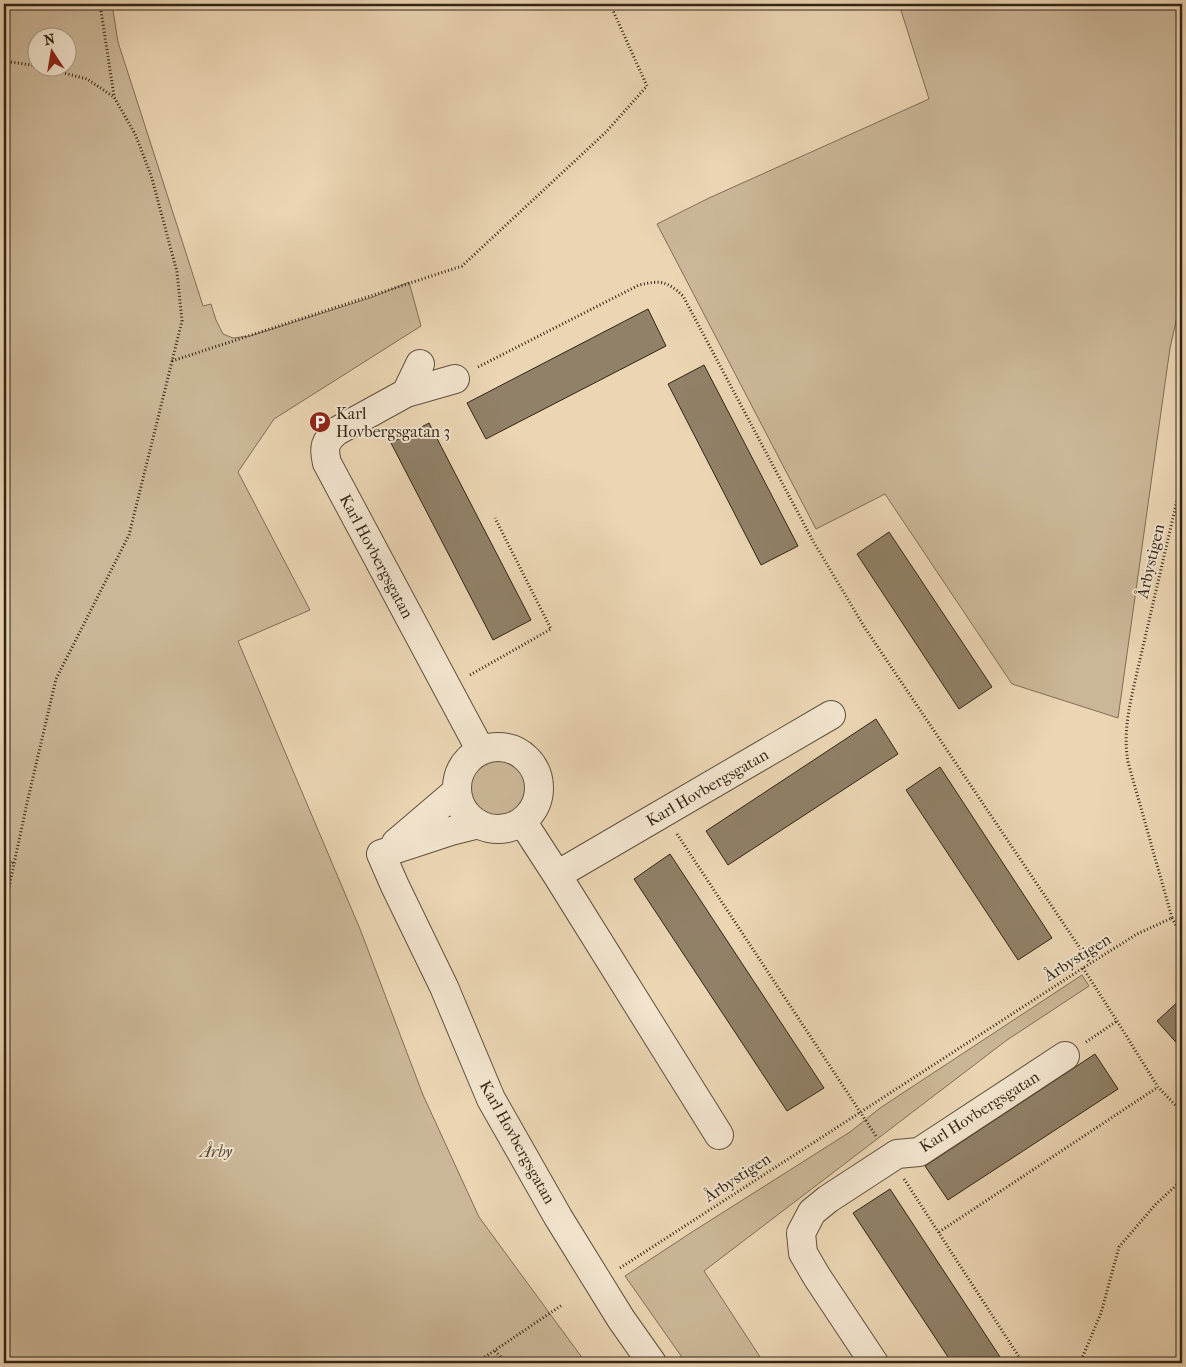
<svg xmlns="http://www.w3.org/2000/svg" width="1186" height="1367" font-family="'IM FELL French Canon',serif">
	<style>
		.green { fill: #cbb798; stroke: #7e6e57; fill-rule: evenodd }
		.building { fill: #918168; stroke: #302516 }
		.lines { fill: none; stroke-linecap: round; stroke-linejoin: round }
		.minor-casing { stroke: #5f513d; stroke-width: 30 }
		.path { stroke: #302516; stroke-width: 3; stroke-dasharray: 1 2.5; stroke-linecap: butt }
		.minor { stroke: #f2e4ce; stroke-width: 28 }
		.labels { text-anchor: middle; stroke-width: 4; stroke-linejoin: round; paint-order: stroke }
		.poi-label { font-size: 16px; fill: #302516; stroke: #f2e4ce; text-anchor: start }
		.street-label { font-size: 16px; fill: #302516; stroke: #f2e4ce }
		.park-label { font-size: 16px; font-style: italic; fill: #574a36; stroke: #f2e4ce }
	</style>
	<rect width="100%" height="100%" fill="#ebd5b3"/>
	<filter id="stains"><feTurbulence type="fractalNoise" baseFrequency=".004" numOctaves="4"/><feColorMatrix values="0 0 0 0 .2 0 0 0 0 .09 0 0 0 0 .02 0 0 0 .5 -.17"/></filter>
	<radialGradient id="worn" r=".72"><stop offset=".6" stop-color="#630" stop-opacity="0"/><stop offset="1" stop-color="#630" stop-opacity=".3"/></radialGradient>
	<path class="green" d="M4,4H112L118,42L203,306L211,304L216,320L223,334L233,338L250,336L373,297L409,282L421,326L274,419L238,472L310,610L238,641L360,929L423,1095L479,1217L586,1363H4ZM38,38H68V68H38Z
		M899,4H1182V295L1170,348L1118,718L1012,684L885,494L816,529L657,224L709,198L929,99Z
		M465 788a33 33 0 1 1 66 0a33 33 0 1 1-66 0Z
		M1082,975L1089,986L1007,1040L704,1271L764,1363H686L625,1276L692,1232L850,1132L880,1108Z"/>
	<path class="building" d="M648,309L666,346L486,439L467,403Z
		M704,365L798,546L761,565L668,384Z
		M429,423L531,620L493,640L391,443Z
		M889,532L992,687L959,709L857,554Z
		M876,719L898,754L728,865L706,831Z
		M940,767L1052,938L1018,960L906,790Z
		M670,854L824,1088L787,1111L634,879Z
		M1182,998V1049L1157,1021Z
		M1095,1054L1118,1089L948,1200L925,1166Z
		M890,1189L1004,1363H952L853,1213Z
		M1182,1195V1208L1176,1201Z"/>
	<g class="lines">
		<g class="minor-casing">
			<path id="minor" d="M455,379L406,393L337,431C325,441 323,447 327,463L481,751
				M406,393L420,364
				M457 788a41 41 0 1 1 82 0a41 41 0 1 1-82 0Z
				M522,821L557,875L719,1135
				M396,843L457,791
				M381,854L395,886L444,987L491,1099L558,1217L621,1319L652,1363
				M381,854L451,831L479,824
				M557,875L831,715
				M874,1363L817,1277L803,1253L801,1233L812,1212L828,1199L897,1154L919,1152L1065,1056"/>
		</g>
		<path class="path" d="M100,4L114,96
			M4,61L38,66
			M172,361L462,266L606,132L647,86L610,4
			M478,367L639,285C661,280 667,281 683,296L813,541L865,628L1090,963
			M470,675L551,629L495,518
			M677,834L876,1136
			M4,870L14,861
			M4,911L27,803L56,679L129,535L182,321L177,272L151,175L135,134L114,97L87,79L45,68
			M1172,918L1177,927L1182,934
			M1083,968L1117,1021L1158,1087L1182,1112
			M1086,1042L1117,1021
			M904,1179L1023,1363
			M939,1232L1158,1087
			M620,1268L1083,968L1137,934L1172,918L1128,762C1123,734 1129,708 1135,681L1182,479
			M495,1351L502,1358L518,1363
			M476,1363L562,1305
			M1080,1363L1101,1313L1119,1247L1155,1205L1182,1180"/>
		<use href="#minor" class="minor"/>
	</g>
	<defs>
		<g id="parking-disc" transform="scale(1.125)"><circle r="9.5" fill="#8f2418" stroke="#f2e4ce"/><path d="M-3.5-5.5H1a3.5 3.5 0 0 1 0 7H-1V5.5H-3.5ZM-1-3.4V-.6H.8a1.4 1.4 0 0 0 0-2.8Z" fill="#fff"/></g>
	</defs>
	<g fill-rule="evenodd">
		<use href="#parking-disc" x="320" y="422"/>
	</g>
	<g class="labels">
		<g class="poi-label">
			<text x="336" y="419">Karl<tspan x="336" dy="18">Hovbergsgatan 3</tspan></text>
		</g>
		<g class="street-label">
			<text transform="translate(377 556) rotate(62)" y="6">Karl Hovbergsgatan</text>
			<text transform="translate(1150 561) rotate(-77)" y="6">Årbystigen</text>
			<text transform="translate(707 787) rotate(-30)" y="6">Karl Hovbergsgatan</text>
			<text transform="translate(1077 957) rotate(-32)" y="6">Årbystigen</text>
			<text transform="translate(979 1111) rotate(-32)" y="6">Karl Hovbergsgatan</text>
			<text transform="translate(518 1142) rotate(61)" y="6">Karl Hovbergsgatan</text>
			<text transform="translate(737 1177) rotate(-33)" y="6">Årbystigen</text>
		</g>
		<g class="park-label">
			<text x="216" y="1157">Årby</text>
		</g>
	</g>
	<rect width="1186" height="1367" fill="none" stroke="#ebd5b3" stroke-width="20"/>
	<rect x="5" y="5" width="1176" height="1357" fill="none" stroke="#302516" stroke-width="2.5"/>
	<rect x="10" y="10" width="1166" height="1347" fill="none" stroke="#302516"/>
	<g transform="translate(52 52) rotate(348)"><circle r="24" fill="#f2e4ce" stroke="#a49884"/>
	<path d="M0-4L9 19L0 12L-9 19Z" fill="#8f2418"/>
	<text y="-8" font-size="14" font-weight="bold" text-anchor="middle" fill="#302516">N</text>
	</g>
	<rect width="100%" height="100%" filter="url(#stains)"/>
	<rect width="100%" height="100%" fill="url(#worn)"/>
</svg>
